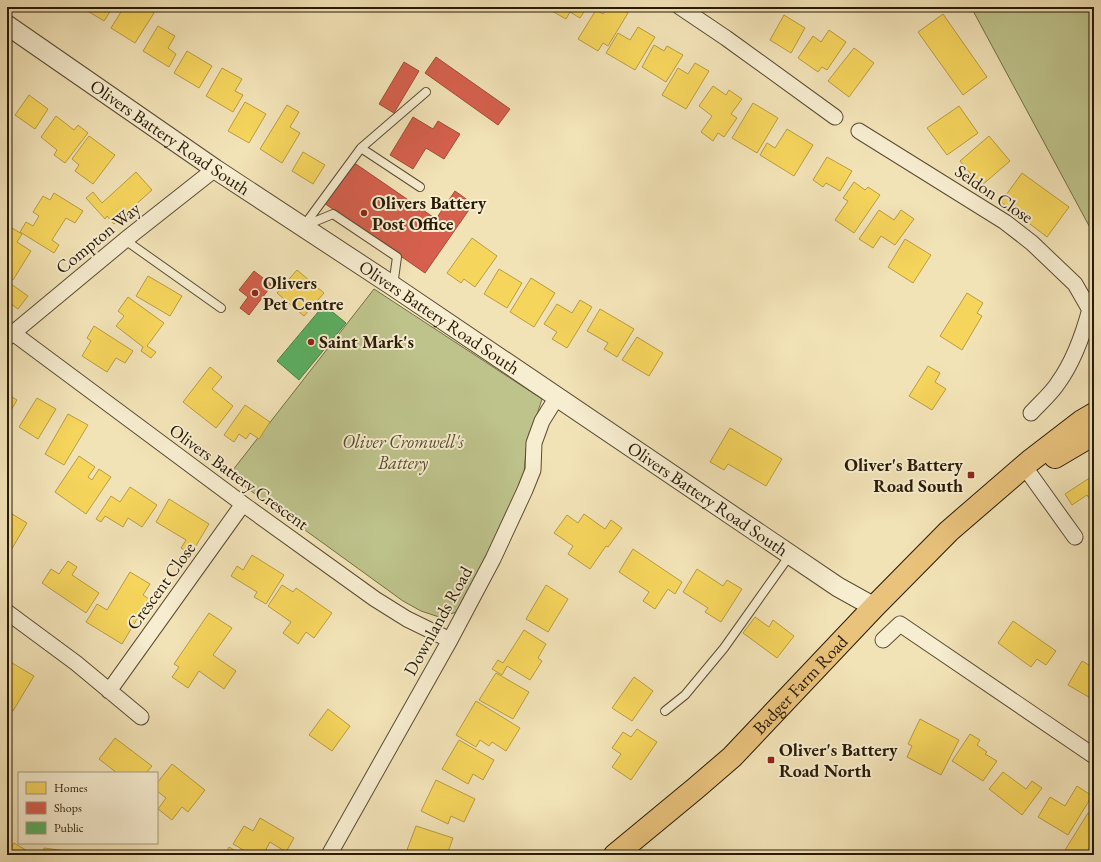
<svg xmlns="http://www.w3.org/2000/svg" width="1101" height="862" font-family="'EB Garamond',serif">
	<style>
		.green { fill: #bec38c; stroke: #736e48 }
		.homes { fill: #f6d55c; stroke: #b89d42 }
		.shops { fill: #d6604d; stroke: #a24b37 }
		.public { fill: #5aae61; stroke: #4b8245 }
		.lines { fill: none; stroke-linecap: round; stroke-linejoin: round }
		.service-casing { stroke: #5a4c32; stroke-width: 10 }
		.minor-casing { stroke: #5a4c32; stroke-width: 17 }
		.tertiary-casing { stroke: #5a4c32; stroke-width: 21 }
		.primary-casing { stroke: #281a05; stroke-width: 24 }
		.service { stroke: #f7edd0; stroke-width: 8 }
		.minor { stroke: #f7edd0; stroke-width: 15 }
		.tertiary { stroke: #f7edd0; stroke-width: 19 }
		.primary { stroke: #e9c27c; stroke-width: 22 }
		.poi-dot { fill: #8f2418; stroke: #f7edd0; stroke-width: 1.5 }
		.labels { text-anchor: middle; stroke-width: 4; stroke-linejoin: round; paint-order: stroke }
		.street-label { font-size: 18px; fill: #281a05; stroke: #f7edd0 }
		.poi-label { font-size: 18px; font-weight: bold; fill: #281a05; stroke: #f7edd0; text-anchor: start }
		.park-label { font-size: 18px; font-style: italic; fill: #554d2e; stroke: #f7edd0 }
	</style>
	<rect width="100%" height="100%" fill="#f2e3b7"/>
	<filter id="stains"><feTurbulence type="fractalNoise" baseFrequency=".005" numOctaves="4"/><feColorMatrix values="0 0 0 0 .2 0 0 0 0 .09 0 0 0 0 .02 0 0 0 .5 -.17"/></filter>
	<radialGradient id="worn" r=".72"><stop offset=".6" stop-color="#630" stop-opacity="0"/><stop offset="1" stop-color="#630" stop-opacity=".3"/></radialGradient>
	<path class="green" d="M971,7H1094V235Z
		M374,289L542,399L526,449L524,473L506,521L457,612L439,617L421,611L403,601L229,475Z"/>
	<path class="homes" d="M81,7H113L104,21Z
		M124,7H144L154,13L135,43L111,28Z
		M554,7H587L580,18L570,12L566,19L552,11Z
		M608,7H617L628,13L608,46L603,43L598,51L578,39L596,10L603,14Z
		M943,14L987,77L963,95L918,32Z
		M784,15L805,28L791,53L770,40Z
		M158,26L175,36L168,48L176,54L169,67L143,51Z
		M638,27L655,37L635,70L606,53L618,33L630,40Z
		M829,30L846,42L827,70L822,67L818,72L798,58L813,36L821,42Z
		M654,45L664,51L667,46L683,55L666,82L642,67Z
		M854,48L874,63L849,97L828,81Z
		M187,51L212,66L199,88L174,73Z
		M695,63L709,71L686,109L662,95L678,68L688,74Z
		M222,68L242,79L235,91L243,95L233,112L206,96Z
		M713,86L726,95L729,90L742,99L731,114L737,118L724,137L718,133L713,141L701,132L712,116L699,106Z
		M29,95L48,109L35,129L15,115Z
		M245,102L266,114L249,143L228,131Z
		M753,103L778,118L757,153L732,138Z
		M287,105L299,112L290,127L300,133L282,163L260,149Z
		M959,106L978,133L947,155L927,128Z
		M56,116L74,130L78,125L88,133L65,163L54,155L57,150L41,137Z
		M787,129L813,145L794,176L760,155L767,143L775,148Z
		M89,136L115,155L93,184L75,171L79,165L72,159Z
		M989,136L1010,161L981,186L960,161Z
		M303,152L325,165L313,184L292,171Z
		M827,157L852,171L840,191L826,183L823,187L813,180Z
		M136,172L152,190L114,224L107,216L105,219L86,198L93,192L102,203Z
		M1022,173L1069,207L1047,237L1001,202Z
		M854,182L865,190L868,187L880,195L854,233L835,220L848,201L843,198Z
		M54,193L83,211L75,223L66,218L52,240L59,245L54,253L20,232L26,222L33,226L39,216L33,212L43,196L50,200Z
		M879,210L894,220L901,210L914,219L895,245L881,236L873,248L859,239Z
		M7,225L22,234L17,242L31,251L13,280L7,276Z
		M472,238L497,256L475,287L464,279L461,283L447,273Z
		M905,239L931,255L913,283L888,267Z
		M499,269L522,283L507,308L484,294Z
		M297,270L324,293L304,316L277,293Z
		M148,276L182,296L170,316L136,296Z
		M531,278L555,293L534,327L510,312Z
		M11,284L28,296L18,309L7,301V289Z
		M967,293L983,303L977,313L982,316L962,350L940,336Z
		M128,297L164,323L147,346L156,352L151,358L141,351L143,347L116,326L124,316L118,311Z
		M580,300L592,307L567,348L552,339L557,332L544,324L557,304L572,313Z
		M600,309L634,329L617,357L604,349L608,343L587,331Z
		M94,326L133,351L125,363L116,358L107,372L82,356L91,341L87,338Z
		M637,337L663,353L649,376L622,360Z
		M928,366L940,373L935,382L946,389L932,410L909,396Z
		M210,367L222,377L212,389L233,406L216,428L183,402Z
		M7,394L17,400L7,417Z
		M37,398L56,409L38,439L19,427Z
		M245,405L270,422L259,439L250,433L246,439L239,434L234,442L224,435Z
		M68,414L88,425L64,465L45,454Z
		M730,428L782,459L766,486L728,464L724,470L710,462Z
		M79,456L95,467L88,477L92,480L99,469L111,477L86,514L55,492Z
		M1094,475V506L1087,495L1072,505L1065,494Z
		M130,487L157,505L142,527L128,518L123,527L105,516L101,522L96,519L111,496L120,502Z
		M169,499L209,524L191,554L181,548L186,540L156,522Z
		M7,511L27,523L7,557Z
		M584,514L605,529L611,520L622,528L608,547L606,546L590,569L568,554L573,546L554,533L567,515L578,523Z
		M633,549L682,582L675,594L668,589L655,609L643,601L649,592L619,572Z
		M252,555L284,575L266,604L254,597L257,592L231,576L237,566L243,570Z
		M68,561L77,567L72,575L99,593L86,613L42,583L51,569L59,574Z
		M697,569L723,586L727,580L742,589L721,622L705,612L708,608L683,592Z
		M130,572L150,584L143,595L149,599L122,644L86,622L97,604L107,610Z
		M282,585L293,592L296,588L332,613L314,638L306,632L298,644L283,633L291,622L268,606Z
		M546,585L568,599L548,632L526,619Z
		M209,613L232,628L213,655L236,671L224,689L199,671L188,688L172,677L179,667L174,664Z
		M755,617L769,627L773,620L794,636L777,658L743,633Z
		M1013,621L1056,651L1046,665L1037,659L1031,667L998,643Z
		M524,630L546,644L538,658L542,661L530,680L507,666L502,675L492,669L498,660L503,663Z
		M7,660L34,676L13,711L7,708Z
		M1082,661L1094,668V700L1068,685Z
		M496,673L529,692L513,719L479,700Z
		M634,677L653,691L632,721L612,708Z
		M476,701L520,728L506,751L492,742L489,746L480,740L476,747L456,735Z
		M328,709L350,726L332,751L309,735Z
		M920,719L959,740L941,775L907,757L912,746L908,744Z
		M637,729L657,742L631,780L612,767L621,754L612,748L623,732L631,737Z
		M970,734L980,740L977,745L987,752L985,754L997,761L983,781L952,761Z
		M115,738L152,766L146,773H117L99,759Z
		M459,740L494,760L483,780L473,774L468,784L442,769Z
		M172,764L205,790L188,812L182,807L172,820L158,809L166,798L157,791V783Z
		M1003,772L1026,789L1032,781L1042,788L1022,815L989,789Z
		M436,780L475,799L464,822L451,816L448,824L421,811Z
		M1077,786L1092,796L1068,835L1038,817L1050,797L1065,806Z
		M1088,813L1094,817V855H1062Z
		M260,818L294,838L286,852L270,842L263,855H252L233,844L244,826L253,831Z
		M416,826L453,838L447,855H422L407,850Z
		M14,843L34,855H7Z
		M229,847L243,855H225Z
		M44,848L66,851V855H43Z"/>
	<path class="shops" d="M436,57L510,109L498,125L425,73Z
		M404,62L419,71L394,113L379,104Z
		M413,117L433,129L438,121L460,134L444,159L426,148L413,169L390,155Z
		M353,162L436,219L455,191L473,204L425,273L324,203Z
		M254,271L272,285L249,315L240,308L248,297L239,290Z"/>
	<path class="public" d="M324,305L346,323L299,380L277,361Z"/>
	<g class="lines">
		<g class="service-casing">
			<path id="service" d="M361,148L420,187
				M304,226L333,214L397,257L393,286
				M303,227L361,148L426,92
				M125,240L221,308
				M665,711L685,695L724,648L790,555"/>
		</g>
		<g class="minor-casing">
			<path id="minor" d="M680,7L726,38L835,117
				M859,131L1005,222L1032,243L1075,284L1094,317
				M13,333L243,504L375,599L407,619L450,640
				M7,338L125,240L215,169
				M1031,413C1040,403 1051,394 1058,383C1074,361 1083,335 1090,309
				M1024,466L1075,537
				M7,612L76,663L141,717
				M883,640L900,624L1094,756
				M109,691L243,504
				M329,855L450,640L493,559L525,490L533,470L534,443L542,421L557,397"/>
		</g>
		<g class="tertiary-casing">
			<g id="tertiary">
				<path id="s1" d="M7,25L215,169L393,286L838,587L874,607"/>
			</g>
		</g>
		<g class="primary-casing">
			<g id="primary">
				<path d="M1055,457L1094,434"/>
				<path id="s2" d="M615,855L696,788L732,757L874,607L949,531L1030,461L1082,421L1094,414"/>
			</g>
		</g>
		<use href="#service" class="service"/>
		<use href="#minor" class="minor"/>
		<use href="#tertiary" class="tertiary"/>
		<use href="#primary" class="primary"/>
	</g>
	<g class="poi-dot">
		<circle cx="364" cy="213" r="4"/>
		<circle cx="255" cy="293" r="4"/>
		<circle cx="311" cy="342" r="4"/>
		<rect x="967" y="471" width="8" height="8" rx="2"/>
		<rect x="767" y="756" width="8" height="8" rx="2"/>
	</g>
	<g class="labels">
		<g class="street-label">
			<text dy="6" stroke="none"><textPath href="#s1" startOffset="198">Olivers Battery Road South</textPath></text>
			<text transform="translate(994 194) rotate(34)" y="6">Seldon Close</text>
			<text transform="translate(98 238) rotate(-39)" y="6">Compton Way</text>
			<text dy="6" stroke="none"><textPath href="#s1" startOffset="522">Olivers Battery Road South</textPath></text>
			<text transform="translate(239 477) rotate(36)" y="6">Olivers Battery Crescent</text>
			<text dy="6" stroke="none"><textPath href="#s1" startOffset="846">Olivers Battery Road South</textPath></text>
			<text transform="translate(161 586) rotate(-54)" y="6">Crescent Close</text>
			<text transform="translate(438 621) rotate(-61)" y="6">Downlands Road</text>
			<text dy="6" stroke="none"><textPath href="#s2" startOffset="252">Badger Farm Road</textPath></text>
		</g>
		<g class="poi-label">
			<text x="372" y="209">Olivers Battery<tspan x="372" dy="21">Post Office</tspan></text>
			<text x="263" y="289">Olivers<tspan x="263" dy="21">Pet Centre</tspan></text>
			<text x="319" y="348">Saint Mark's</text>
			<text x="963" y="471" text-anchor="end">Oliver's Battery<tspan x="963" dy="21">Road South</tspan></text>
			<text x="779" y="756">Oliver's Battery<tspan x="779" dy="21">Road North</tspan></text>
		</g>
		<g class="park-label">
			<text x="403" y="448">Oliver Cromwell's<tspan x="403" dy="21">Battery</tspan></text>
		</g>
	</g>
	<rect width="1101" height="862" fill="none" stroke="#f2e3b7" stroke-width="24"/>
	<rect x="8" y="8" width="1085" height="846" fill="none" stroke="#281a05" stroke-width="2"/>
	<rect x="12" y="12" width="1077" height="838" fill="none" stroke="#281a05"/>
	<rect x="18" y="772" width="140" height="72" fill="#f7edd0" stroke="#a4997f"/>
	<rect x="26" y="782" width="20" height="12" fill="#f6d55c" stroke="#a4997f"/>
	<text x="54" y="792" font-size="12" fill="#281a05">Homes</text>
	<rect x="26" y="802" width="20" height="12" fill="#d6604d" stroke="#a4997f"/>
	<text x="54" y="812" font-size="12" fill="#281a05">Shops</text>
	<rect x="26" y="822" width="20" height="12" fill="#5aae61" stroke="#a4997f"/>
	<text x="54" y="832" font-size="12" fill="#281a05">Public</text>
	<rect width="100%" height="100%" filter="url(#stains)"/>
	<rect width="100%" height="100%" fill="url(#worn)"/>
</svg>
